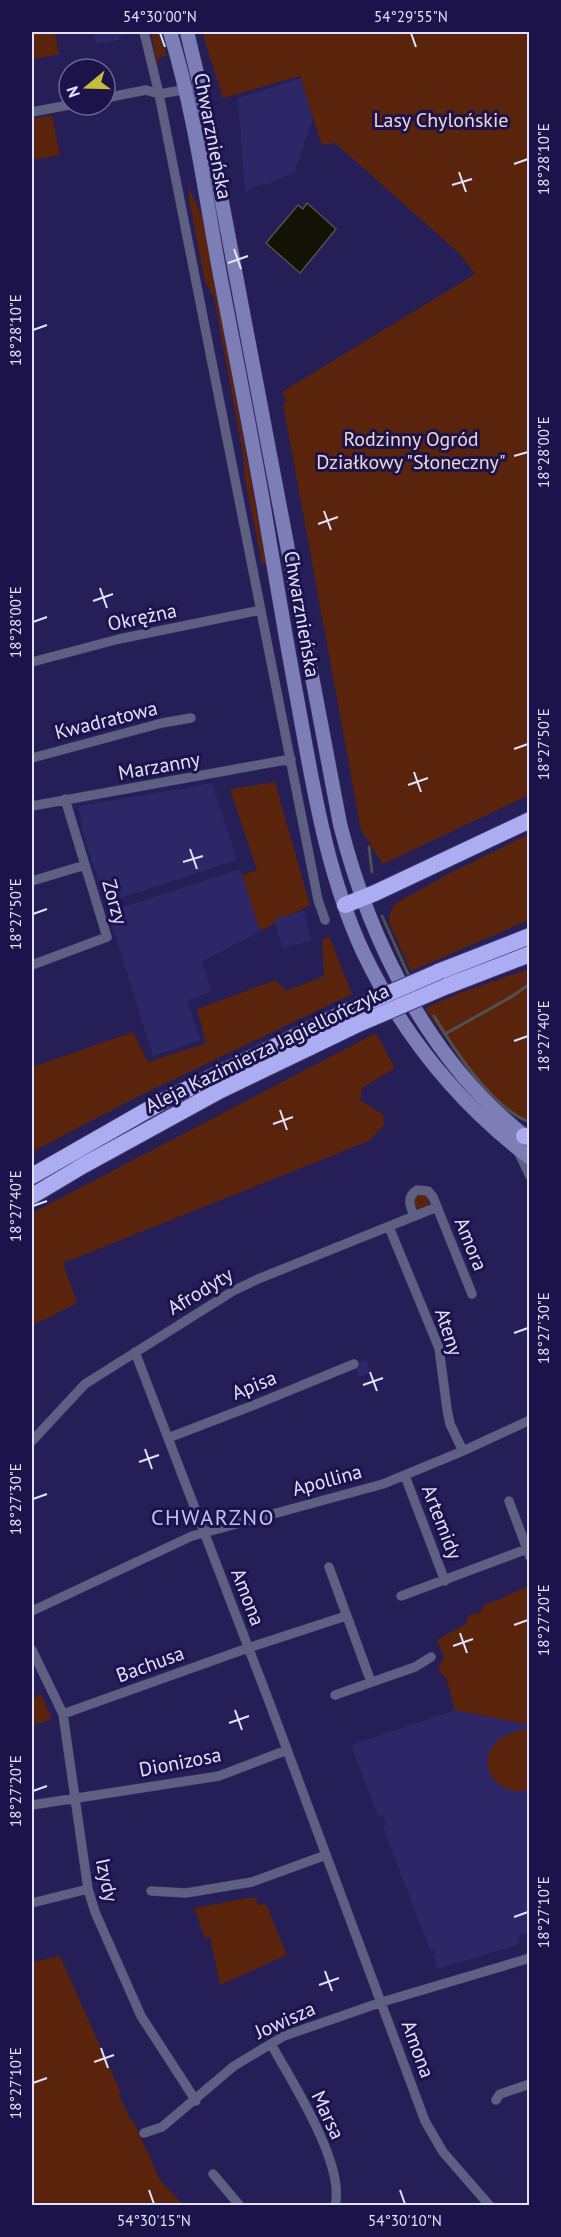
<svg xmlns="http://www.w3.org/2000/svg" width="561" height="2237" font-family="'PT Sans',sans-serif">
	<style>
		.built { fill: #2d2767 }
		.green { fill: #59240b }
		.water { fill: #131205; stroke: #515050; stroke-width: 1.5 }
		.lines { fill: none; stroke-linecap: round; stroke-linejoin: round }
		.stream { stroke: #515050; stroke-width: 3 }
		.street-casing { stroke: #3f396f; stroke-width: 10 }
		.secondary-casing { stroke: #3f396f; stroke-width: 15 }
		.highway-casing { stroke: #3f396f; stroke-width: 18 }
		.street { stroke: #5f5f82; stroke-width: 9 }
		.secondary { stroke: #7d7eb5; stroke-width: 14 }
		.highway { stroke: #abacf1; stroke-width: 16 }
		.highway-bridge-casing { stroke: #3f396f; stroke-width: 18; stroke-linecap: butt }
		.highway-bridge { stroke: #abacf1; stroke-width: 16 }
		.ticks { fill: none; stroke: #e1e2ff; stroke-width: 2 }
		.labels { text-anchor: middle; stroke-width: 6; stroke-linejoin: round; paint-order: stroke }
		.park-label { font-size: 20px; fill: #f0d7cd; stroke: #1c134b }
		.street-label { font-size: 20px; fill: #e1e2ff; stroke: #1c134b }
		.quarter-label { font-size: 22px; letter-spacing: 1.5px; fill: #c0c1f9; stroke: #1c134b }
		.neatline { fill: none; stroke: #e1e2ff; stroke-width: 2 }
		.ticks-label { font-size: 15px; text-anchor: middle; fill: #e1e2ff }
	</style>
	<rect width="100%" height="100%" fill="#251e57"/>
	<path class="built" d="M93,32H129V34L119,36V40L96,44Z
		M302,78L313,117L295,172L269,184L259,185L245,193L238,98Z
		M212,783L237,860L106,903L81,827L82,823L78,809L80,806Z
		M240,869L260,931L202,962L212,991L187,1001L200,1040L153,1056L108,912Z
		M304,911L311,941L282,948L274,918Z
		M366,1360L371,1372L359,1377L355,1364Z
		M455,1710L525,1724L529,1723V1933L521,1934L519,1937L518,1945L437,1969L433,1955L436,1954L435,1949L430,1950L383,1828L386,1823L383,1815L378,1817L351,1745Z"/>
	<path class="green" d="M32,32H55L59,54L32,60Z
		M151,32H158L167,56L160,57L157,64Z
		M202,32H529V795L383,864L361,830L283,404L287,401L282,392L475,274L461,255L335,143L322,145L300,76L223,98Z
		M52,115L60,155L32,160V119Z
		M189,187L204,221L266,563L262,564L244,474V461L214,297L205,282L189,199Z
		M275,782L310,905L290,915L275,918L276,923L260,931L242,875L257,870L230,789Z
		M529,834V920L411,971L389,923L390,912L396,903L452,872Z
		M329,936L352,994L139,1096L32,1152V1067L133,1032L148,1062L206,1043L197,1009L276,980L286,991L324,976L322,940Z
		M529,969H530L529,1121C494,1108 446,1039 425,1008L460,993Z
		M376,1033L395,1068L362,1088L360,1100L383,1114L384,1125L369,1141L63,1263L77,1303L32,1326V1213Z
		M413 1202a8 8 0 1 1 16 0a8 8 0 1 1-16 0Z
		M529,1586V1723L525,1724L455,1710L446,1678L438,1670L444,1658L437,1640L467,1623L468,1616L481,1612L483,1606Z
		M41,1694L52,1719L32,1726V1699Z
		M529,1728V1790C497,1799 472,1762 499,1740C507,1733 519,1731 529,1728Z
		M248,1898H256L258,1905L266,1904L287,1955L220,1985L210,1937L205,1938L194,1908Z
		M60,1956L121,2093L119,2094L131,2121L133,2120L160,2180L183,2205H32V1962Z"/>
	<path class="water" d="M307,203L336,229L300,273L266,243L298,205L303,209Z"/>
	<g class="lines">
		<path class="stream" d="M369,847L372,872
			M382,916L408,974
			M434,1016C453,1048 493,1110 530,1122
			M445,1034L511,997L530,984"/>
		<g class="street-casing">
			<path id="street" d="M144,32L159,94L318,900L325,920
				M105,98L146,90L159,94L189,89
				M32,112L69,105
				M32,662L119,639L261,610
				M32,758L162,723L191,718
				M32,806L291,759
				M32,881L85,865
				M32,965L107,937L65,799
				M517,1149L530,1176
				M414,1216C410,1206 406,1197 417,1190L428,1191L433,1197L472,1294
				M389,1227L439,1348L447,1409L450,1424L463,1451
				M135,1352L270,1704L425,2121L443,2152L490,2206
				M168,1438L254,1405L354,1364
				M32,1441L85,1384L233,1291L258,1279L437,1207
				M405,1476L445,1581
				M509,1501L530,1557
				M329,1567L371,1682
				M401,1596L527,1549
				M32,1611L192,1536L383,1484L463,1451L530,1420
				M32,1650L63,1714L88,1889L95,1912L141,2016L196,2101
				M335,1695L415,1667L431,1657
				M63,1714L248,1648L346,1616
				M32,1805L219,1776L287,1750
				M151,1891L186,1893L252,1882L326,1855
				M32,1903L88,1889
				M271,2044C291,2080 346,2165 335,2206
				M496,2100L500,2094L530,2084
				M144,2133L162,2127L234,2066L284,2036L382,2002L530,1958
				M213,2174L240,2206"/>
		</g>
		<g class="secondary-casing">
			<path id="secondary" d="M170,32C193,107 204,186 218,264C233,343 249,423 263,502C273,562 283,622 294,682C311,773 324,868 363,952C402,1034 458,1103 530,1158
				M187,32L200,86L340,824C370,943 430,1064 530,1140"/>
		</g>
		<g class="highway-casing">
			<path id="highway" d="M345,905L375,893L530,820
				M438,972L530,936
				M447,986L530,954
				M524,1136L530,1137
				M32,1176L165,1100L348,1011
				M32,1196L84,1165L219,1091L356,1025"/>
		</g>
		<use href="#street" class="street"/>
		<use href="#secondary" class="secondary"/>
		<use href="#highway" class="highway"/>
		<g class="highway-bridge-casing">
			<path id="highway-bridge" d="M348,1011L438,972
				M356,1025L447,986"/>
		</g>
		<use href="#highway-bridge" class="highway-bridge"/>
	</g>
	<path class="ticks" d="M160,33L165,47M411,33L416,47M514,164L528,159M459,172L466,192M452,185L472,179M234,249L241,269M228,263L248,256M33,330L47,325M514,456L528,452M324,511L331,530M318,524L338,517M100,588L107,608M93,601L113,594M33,622L47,617M514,749L528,744M414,772L421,792M408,785L428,778M190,849L197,869M183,862L203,856M33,914L47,909M514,1041L528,1036M280,1110L287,1130M273,1124L293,1117M33,1206L47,1201M514,1333L528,1328M370,1372L377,1391M363,1385L383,1378M145,1449L152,1469M139,1462L159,1455M33,1499L47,1494M514,1625L528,1620M460,1633L467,1653M453,1646L473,1639M235,1710L242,1730M229,1723L249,1716M33,1791L47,1786M514,1917L528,1912M325,1971L332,1991M319,1985L339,1978M101,2048L108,2068M94,2062L114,2055M33,2083L47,2078M149,2190L154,2204M400,2190L405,2204"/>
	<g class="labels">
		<g class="park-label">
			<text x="441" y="127">Lasy Chylońskie</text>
			<text x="411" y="446">Rodzinny Ogród<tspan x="411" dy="23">Działkowy "Słoneczny"</tspan></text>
		</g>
		<g class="street-label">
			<text transform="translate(213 136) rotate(79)" y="7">Chwarznieńska</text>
			<text transform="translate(302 614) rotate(80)" y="7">Chwarznieńska</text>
			<text transform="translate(142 617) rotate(-12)" y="7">Okrężna</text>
			<text transform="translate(106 720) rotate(-14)" y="7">Kwadratowa</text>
			<text transform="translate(159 766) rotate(-10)" y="7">Marzanny</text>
			<text transform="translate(115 902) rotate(74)" y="7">Zorzy</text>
			<text transform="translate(267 1048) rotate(-26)" y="7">Aleja Kazimierza Jagiellończyka</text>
			<text transform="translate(471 1244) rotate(68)" y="7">Amora</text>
			<text transform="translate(200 1291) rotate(-31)" y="7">Afrodyty</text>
			<text transform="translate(449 1332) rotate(72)" y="7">Ateny</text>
			<text transform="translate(254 1385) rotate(-22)" y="7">Apisa</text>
			<text transform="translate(327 1480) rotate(-15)" y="7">Apollina</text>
			<text transform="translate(442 1522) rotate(69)" y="7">Artemidy</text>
			<text transform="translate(248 1597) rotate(69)" y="7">Amona</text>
			<text transform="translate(150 1664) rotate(-20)" y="7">Bachusa</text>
			<text transform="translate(180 1762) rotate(-11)" y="7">Dionizosa</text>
			<text transform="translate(107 1880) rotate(78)" y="7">Izydy</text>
			<text transform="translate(285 2020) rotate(-24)" y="7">Jowisza</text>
			<text transform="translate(418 2049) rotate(70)" y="7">Amona</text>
			<text transform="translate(328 2115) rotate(65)" y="7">Marsa</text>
		</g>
		<g class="quarter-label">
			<text x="213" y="1525">CHWARZNO</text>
		</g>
	</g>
	<rect width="561" height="2237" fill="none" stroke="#1c134b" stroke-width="66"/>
	<g transform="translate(87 87) rotate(251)"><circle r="28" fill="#1c134b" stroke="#6b6693" stroke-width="1.5"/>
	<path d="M0-4.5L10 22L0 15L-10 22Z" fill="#c8bb3b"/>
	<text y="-9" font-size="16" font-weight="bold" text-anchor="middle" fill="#e1e2ff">N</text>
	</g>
	<rect x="33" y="33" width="495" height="2171" class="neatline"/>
	<g class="ticks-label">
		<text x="160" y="22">54°30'00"N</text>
		<text x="411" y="22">54°29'55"N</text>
		<text transform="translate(544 159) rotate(-90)" y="5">18°28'10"E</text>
		<text transform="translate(16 330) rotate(-90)" y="5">18°28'10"E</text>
		<text transform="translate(544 452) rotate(-90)" y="5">18°28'00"E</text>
		<text transform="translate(16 622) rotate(-90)" y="5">18°28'00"E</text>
		<text transform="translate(544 744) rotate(-90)" y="5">18°27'50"E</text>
		<text transform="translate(16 914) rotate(-90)" y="5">18°27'50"E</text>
		<text transform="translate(544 1036) rotate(-90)" y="5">18°27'40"E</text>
		<text transform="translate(16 1206) rotate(-90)" y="5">18°27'40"E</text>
		<text transform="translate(544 1328) rotate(-90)" y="5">18°27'30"E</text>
		<text transform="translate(16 1499) rotate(-90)" y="5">18°27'30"E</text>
		<text transform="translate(544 1620) rotate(-90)" y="5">18°27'20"E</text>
		<text transform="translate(16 1791) rotate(-90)" y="5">18°27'20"E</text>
		<text transform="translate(544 1912) rotate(-90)" y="5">18°27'10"E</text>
		<text transform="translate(16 2083) rotate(-90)" y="5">18°27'10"E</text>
		<text x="154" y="2226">54°30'15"N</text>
		<text x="405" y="2226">54°30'10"N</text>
	</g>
</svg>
